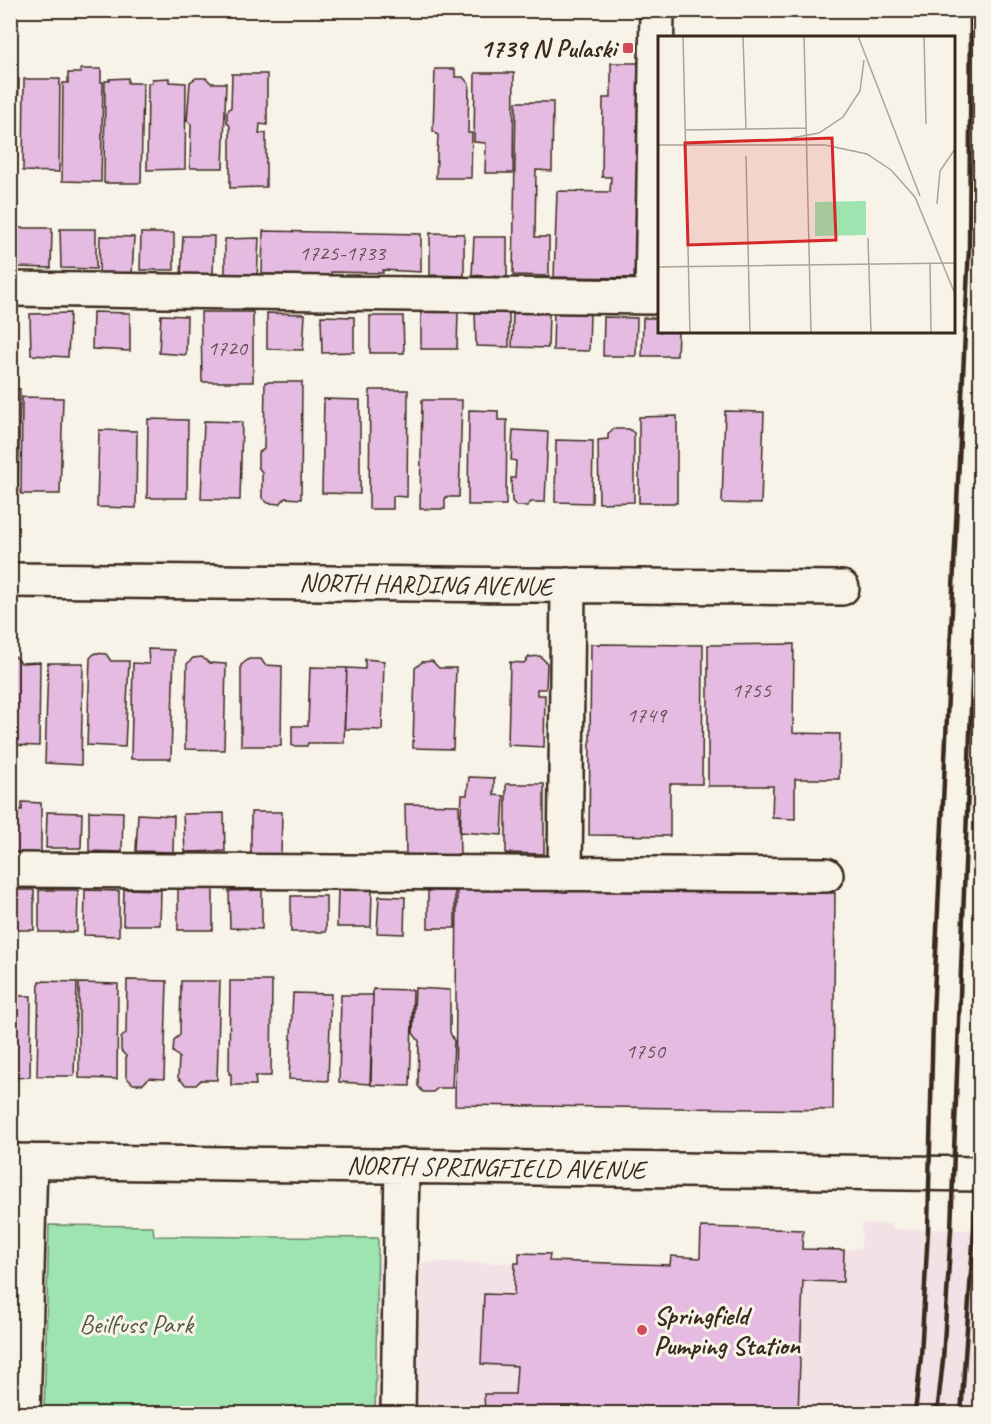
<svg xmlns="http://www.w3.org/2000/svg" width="991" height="1424" font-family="Caveat,sans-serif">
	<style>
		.built { fill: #f2e2e6 }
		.green { fill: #9de4b1; stroke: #6c8768; stroke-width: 1.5 }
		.building { fill: #e5bbe2; stroke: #3b2a1e; stroke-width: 1.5 }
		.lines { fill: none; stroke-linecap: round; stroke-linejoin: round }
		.minor-casing { stroke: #3b2a1e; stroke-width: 38 }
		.minor { stroke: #f7f3e8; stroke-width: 33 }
		.rail { stroke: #3b2a1e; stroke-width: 4.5 }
		.poi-dot { fill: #d1495b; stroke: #f7f3e8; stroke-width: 2 }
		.labels { text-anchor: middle; stroke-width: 6; stroke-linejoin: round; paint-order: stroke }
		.number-label { font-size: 22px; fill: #664e4f }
		.poi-label { font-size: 26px; font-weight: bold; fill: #3b2a1e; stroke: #f7f3e8; text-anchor: end }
		.street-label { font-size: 26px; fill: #3b2a1e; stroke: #f7f3e8 }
		.park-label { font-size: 26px; fill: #545843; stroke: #f7f3e8 }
		.inset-road { fill: none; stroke: #aca397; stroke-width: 1.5 }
		.view { fill: #d62828; fill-opacity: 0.15; stroke: #d62828; stroke-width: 3 }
		.inset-edge { fill: none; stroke: #3b2a1e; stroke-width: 3 }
	</style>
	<rect width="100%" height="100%" fill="#f7f3e8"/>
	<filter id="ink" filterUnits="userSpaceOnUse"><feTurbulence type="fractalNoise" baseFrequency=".0167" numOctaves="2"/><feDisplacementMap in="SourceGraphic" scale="12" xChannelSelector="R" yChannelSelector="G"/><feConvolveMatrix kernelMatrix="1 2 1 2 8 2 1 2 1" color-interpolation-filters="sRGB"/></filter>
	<g filter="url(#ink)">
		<path class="built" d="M862,1224H891L892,1229L980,1230V1413L375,1414L377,1262L518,1263L519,1253L550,1254V1261L670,1265L671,1256L700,1257L701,1227L803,1230V1249L844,1250L861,1248Z"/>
		<path class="green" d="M49,1225L153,1226L154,1236L378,1238L375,1413H44Z"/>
		<path class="building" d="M611,63H641L636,278L554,277L557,191L610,192L611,177H602L603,98H611Z
			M81,69H101V82H103L101,182L62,181L63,83H68V73H81Z
			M435,69H455V77H463L469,84L468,133H472L471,178H436L438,135L433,131Z
			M475,73H514L513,173H485L486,143L474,142Z
			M232,74H267V125L260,124L259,134L266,133V187L230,188V126L227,122V112L231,107Z
			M128,78V83H143L141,183H104L105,81H110L109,79Z
			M169,78V82L186,83L185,169L147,170L148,83H152V79Z
			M196,78H206L211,83H226L223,168H190L191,124L187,121L190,82Z
			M10,79H19L16,187H10Z
			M24,79H60L59,172L23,171Z
			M516,102H553L552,171L536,170L535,237H549V276L513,275Z
			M17,228H52L51,268L17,267Z
			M60,229H96V269L61,268Z
			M263,231L421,234V272L383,270V273L331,272V276L262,274Z
			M141,233H174V270H140Z
			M430,233L464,234V276L430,275Z
			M100,236L134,237L132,275L99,274Z
			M183,236H214L213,277L181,276Z
			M474,237H507V277L472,275Z
			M259,238L257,278L225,277V239Z
			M475,310L509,311V347L476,346Z
			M513,310L549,311L548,348L512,347Z
			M554,310L590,311L589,351L553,350Z
			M421,311L458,312L457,349H421Z
			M93,312L130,313V351L92,349Z
			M201,312H253V382H202Z
			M70,313L68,357L31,355L30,314Z
			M267,313L305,314L303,350L267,349Z
			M161,315L187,316L186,355L159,353Z
			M321,316L354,317V352L322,353Z
			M370,316H403L404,353H370Z
			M604,317L637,318L636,356H603Z
			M643,318H660V332H678L677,356H642Z
			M265,382H302L301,499L285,498L280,504L268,503L262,498V472L258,467V453L264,449Z
			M10,389H20L18,493H10Z
			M370,390H408L407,497L393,496V509H369Z
			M22,397L63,398L60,494H21Z
			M324,399L360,400V494L322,493Z
			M422,400H462L459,497H445V509H420Z
			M469,410L498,411V420H507L506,505H468Z
			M725,411L764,412L761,504L722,503Z
			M677,416V503H639V417Z
			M148,419L188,420L187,498H147Z
			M204,421L242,422L240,500L201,499Z
			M613,429H629L634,433V502L599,503L598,440L608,439V434Z
			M99,430L137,431L136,508L97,507Z
			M513,430L548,432L545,502H531L527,506H516L512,501L511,478H515L516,461L511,460Z
			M556,440L593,441L592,503L555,502Z
			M591,644L703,645L702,784H670V836L589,835Z
			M794,644L793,733L840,734L839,779H795V819L772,818L773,786H708V645Z
			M148,649L174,650L171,759H131L133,663L149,664Z
			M95,653L106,654L111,661H129L125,747L87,745L90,658Z
			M15,656L21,663L40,662L39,746L10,745V657Z
			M540,656L547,663L546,689H537V695H545L544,747L508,745L510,662L524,663L529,657Z
			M202,657L209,663L226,664L224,750L185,749L187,664L193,658Z
			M249,659H261L265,665L282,666L281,746H241V665Z
			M365,659L384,661L382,730L344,729L347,668L365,669Z
			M432,661L439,668H456L453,749L413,748L415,668L422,662Z
			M48,663H83L81,765L45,763Z
			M310,667L347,668L344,743H308L307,746H292V726H308Z
			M469,777L494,778V795L504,796L502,835L460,832L462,795H467Z
			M506,784H544V854L506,853Z
			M22,802L41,803V853L10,852V809L22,810Z
			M405,804L459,805L460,855H406Z
			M89,811L123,812L122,852L89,851Z
			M47,812L82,813L81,848H46Z
			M251,812H282L281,856L251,857Z
			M224,813L225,851L185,852L183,814Z
			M138,814L174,816L173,852L136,851Z
			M178,888L213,889V930H178Z
			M338,888L372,889L371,927H337Z
			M124,889L161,890L160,925H123Z
			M457,889L835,893L833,1110L455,1105Z
			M10,890H34V930H10Z
			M39,890H78L77,932H39Z
			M85,890L119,891V936L84,935Z
			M262,890V929L230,928L229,891Z
			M428,891H455V928H428Z
			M291,896H326V932H291Z
			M379,896L405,897L404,934L377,933Z
			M127,980L167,981L164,1079L149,1078L143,1084H133L126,1077V1056L121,1051V1038L126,1033Z
			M39,981L77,982L74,1076H37Z
			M181,981H220L217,1080H201L196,1085H186L178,1078L179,1057L173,1052L174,1040L180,1035Z
			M230,981H272L271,1076H255L256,1085H231V1074H229Z
			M79,983L118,984L117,1079L79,1078Z
			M415,988L450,990V1032L454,1041L452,1088H438L433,1092H423L418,1086L419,1041L413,1033Z
			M373,989L413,990L410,1086L371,1085Z
			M293,993L331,994L328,1081L289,1079Z
			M341,995H373L370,1084L339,1082Z
			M10,996H31L30,1077L13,1078L10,1080Z
			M701,1227L803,1230L802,1249L844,1250L843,1282L803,1281L798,1414H485L484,1394H515L517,1366L481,1364L484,1294L514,1295L515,1263H519V1253L550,1254L549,1261L670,1265L671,1256L700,1258Z"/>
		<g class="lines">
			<g class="minor-casing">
				<path id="minor" d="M10,289L652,297L657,10
					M10,580L842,588
					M10,870L826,875
					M565,874L568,585
					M10,1161L980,1174
					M23,1414L30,1161
					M398,1414L402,1165"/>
			</g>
			<use href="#minor" class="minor"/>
			<path class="rail" d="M915,1414L921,1356L928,1230L933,1016L969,247L971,10
				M937,1414L943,1360L951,1230L980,474
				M961,1414L974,1230L980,1033"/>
		</g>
	</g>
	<g class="poi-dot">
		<rect x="622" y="42" width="12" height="12" rx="3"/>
		<circle cx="642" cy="1330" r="6"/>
	</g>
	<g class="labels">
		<g class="number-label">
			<text x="342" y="260">1725-1733</text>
			<text x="227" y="355">1720</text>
			<text x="751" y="697">1755</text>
			<text x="646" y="722">1749</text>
			<text x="645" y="1058">1750</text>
		</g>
		<g class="poi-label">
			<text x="616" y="57">1739 N Pulaski</text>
			<text x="654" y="1324" text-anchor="start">Springfield<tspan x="654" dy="30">Pumping Station</tspan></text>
		</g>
		<g class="street-label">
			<text transform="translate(426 584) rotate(1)" y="9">NORTH HARDING AVENUE</text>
			<text transform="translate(496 1167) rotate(1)" y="9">NORTH SPRINGFIELD AVENUE</text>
		</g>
		<g class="park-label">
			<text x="136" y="1333">Beilfuss Park</text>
		</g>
	</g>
	<g transform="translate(658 36)">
		<rect width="297" height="297" fill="#f7f3e8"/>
		<path d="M208,165V199L157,200V166Z" fill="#9de4b1"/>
		<path class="inset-road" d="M25,0L32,297M85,0L88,93M146,0L153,297M200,0L262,160M266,0L268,88M27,94L148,92M133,102L161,97L185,81L202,55L206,24M0,109H167L209,118L233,134L257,161L297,258M88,120L92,297M279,168L282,135L297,113M210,202L213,297M272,227L273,297M0,231L297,227"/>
		<path class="view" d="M174,102L178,204L30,209L27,107Z"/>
		<rect width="297" height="297" class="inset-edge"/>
	</g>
	<rect width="991" height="1424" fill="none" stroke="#f7f3e8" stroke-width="36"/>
	<rect x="18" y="18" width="955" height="1388" fill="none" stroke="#3b2a1e" stroke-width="2" filter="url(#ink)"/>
</svg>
